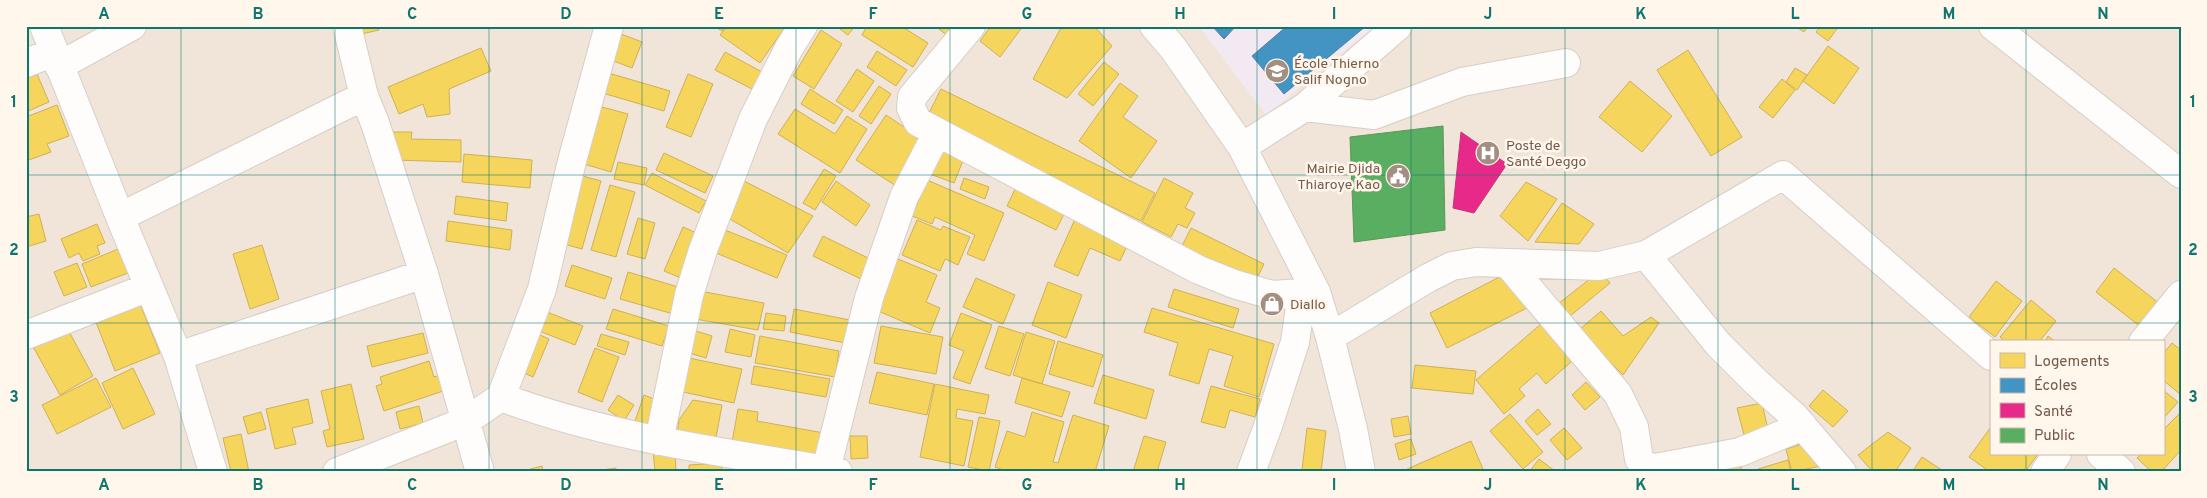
<svg xmlns="http://www.w3.org/2000/svg" width="2207" height="498" font-family="Overpass,sans-serif">
	<style>
		.residential { fill: #f0e5d8; fill-rule: evenodd }
		.education { fill: #f3e9f2 }
		.homes { fill: #f6d55c; stroke: #cfb057 }
		.schools { fill: #4393c3; stroke: #52829f }
		.health { fill: #e7298a; stroke: #c53777 }
		.public { fill: #5aae61; stroke: #62945a }
		.lines { fill: none; stroke-linecap: round; stroke-linejoin: round }
		.street-casing { stroke: #d6cec7; stroke-width: 30 }
		.street { stroke: #fefdfc; stroke-width: 28 }
		.grid { fill: none; stroke: #0f766e; stroke-width: 1; stroke-opacity: 0.55 }
		.labels { text-anchor: middle; stroke-width: 5; stroke-linejoin: round; paint-order: stroke }
		.poi-label { font-size: 14px; fill: #75594a; stroke: #fff7eb; text-anchor: start }
		.neatline { fill: none; stroke: #0f766e; stroke-width: 2 }
		.grid-label { font-size: 16px; text-anchor: middle; font-weight: bold; fill: #0f766e }
	</style>
	<rect width="100%" height="100%" fill="#f7f2ea"/>
	<path class="residential" d="M26,26H2181V472H26ZM1991,342H2163V454H1991Z"/>
	<path class="education" d="M1199,26H1375L1266,115Z"/>
	<path class="homes" d="M355,26H379V30L357,35Z
		M714,26H725L722,31Z
		M727,26H786L760,63L720,35Z
		M836,26H855L848,35Z
		M867,26H901L928,43L913,67L862,35Z
		M935,26H955L948,36Z
		M991,26H1023L1000,57L980,41Z
		M1062,26H1094L1112,46L1067,98L1033,79Z
		M1795,26H1808L1804,32Z
		M1821,26H1839L1828,41L1816,32Z
		M821,30L842,44L814,89L793,76Z
		M621,34L642,42L632,68L611,60Z
		M1828,46L1859,68L1834,104L1803,81Z
		M481,48L491,71L449,89L450,114L427,117L423,104L399,114L388,87Z
		M1688,50L1742,137L1711,156L1657,70Z
		M877,51L907,70L896,86L867,67Z
		M725,52L762,72L752,89L715,70Z
		M1104,62L1119,74L1093,106L1078,94Z
		M1795,68L1807,75L1797,90L1786,82Z
		M857,69L874,81L853,112L836,101Z
		M605,72L670,91L664,111L599,92Z
		M37,74L49,102L26,112V79Z
		M688,74L713,84L691,137L666,127Z
		M1782,79L1795,90L1773,118L1759,107Z
		M1630,81L1672,116L1642,152L1599,117Z
		M1120,83L1138,96L1123,117L1157,141L1131,178L1079,141Z
		M879,86L891,94L871,124L859,116Z
		M810,89L843,110L834,124L801,104Z
		M941,89L1155,193L1141,221L927,117Z
		M591,104L628,114L611,172L574,161Z
		M57,105L69,136L47,144L51,152L26,161V117Z
		M795,109L835,134L847,116L867,129L840,173L778,134Z
		M886,115L925,141L896,186L856,160Z
		M393,132H412L411,139L461,140V162L393,160Z
		M941,144L966,153L954,183L930,174Z
		M664,153L713,176L705,193L656,170Z
		M464,154L532,160L530,188L462,182Z
		M618,162L647,168L644,185L614,179Z
		M824,169L836,176L815,210L803,203Z
		M652,173L706,201L699,213L645,185Z
		M575,174L601,181L582,249L556,242Z
		M964,178L989,187L985,199L960,189Z
		M1164,178L1193,193L1185,208L1195,213L1187,228L1178,224L1171,237L1142,222Z
		M927,180L1004,213L984,261L967,254L975,235L935,217L932,224L912,216Z
		M744,181L813,216L788,253L730,219Z
		M836,181L870,205L856,226L822,202Z
		M1526,182L1557,199L1528,241L1500,216Z
		M610,185L635,192L616,257L591,250Z
		M1016,187L1066,210L1056,230L1007,206Z
		M456,196L508,203L506,221L454,214Z
		M1562,203L1594,224L1579,244L1535,242Z
		M39,214L46,241L26,247V217Z
		M638,218L655,223L645,259L627,254Z
		M1075,219L1129,242L1120,261L1090,248L1078,276L1054,266Z
		M917,220L941,230L943,226L970,237L958,265L945,259L940,271L902,255Z
		M448,221L512,230L510,250L446,241Z
		M97,224L105,243L97,246L100,254L83,261L79,253L69,258L61,239Z
		M683,227L699,234L681,278L664,271Z
		M1191,228L1264,264L1254,284L1181,248Z
		M725,230L787,255L777,278L716,253Z
		M823,236L870,259L861,279L813,256Z
		M262,245L279,299L250,309L233,254Z
		M118,249L128,273L91,287L82,264Z
		M893,257L937,275L926,302L940,308L930,333L871,308Z
		M77,263L87,287L64,296L54,272Z
		M572,265L612,278L605,299L565,286Z
		M2114,268L2160,304L2141,327L2096,292Z
		M1511,271L1529,307L1447,348L1430,313Z
		M1600,271L1610,283L1569,317L1558,304Z
		M628,272L685,289L677,315L620,299Z
		M976,278L1015,295L1003,324L963,307Z
		M1996,281L2022,301L1995,337L1969,317Z
		M1048,282L1082,295L1066,338L1032,325Z
		M1174,289L1239,309L1233,328L1168,307Z
		M700,291L764,303L758,330L695,319Z
		M136,294L160,353L115,371L92,312Z
		M2031,300L2056,321L2039,342H2006L2000,337Z
		M1152,308L1274,344L1259,397L1224,386L1233,356L1209,349L1199,384L1169,375L1178,343L1144,332Z
		M613,309L669,326L662,346L606,329Z
		M794,309L855,321L850,344L790,332Z
		M542,310L583,326L575,345L534,329Z
		M1601,311L1623,336L1651,317L1659,323L1623,375L1579,330Z
		M766,313L786,316L784,331L763,329Z
		M961,313L992,325L970,384L953,378L964,351L949,345Z
		M1549,317L1580,354L1546,384L1537,373L1519,389L1525,396L1504,414L1476,380Z
		M65,324L93,376L60,395L31,343Z
		M881,326L943,337L936,374L874,363Z
		M999,326L1024,334L1010,376L985,368Z
		M730,329L755,335L751,357L725,352Z
		M531,331L549,339L533,377L515,369Z
		M696,331L712,336L706,358L689,353Z
		M1026,332L1055,341L1042,384L1013,375Z
		M423,333L428,353L372,367L367,346Z
		M601,334L629,342L625,355L597,346Z
		M760,336L839,351L835,377L755,363Z
		M2048,336L2056,342H2045Z
		M1058,341L1103,355L1093,387L1049,374Z
		M2172,343L2181,350V395L2163,380V354Z
		M595,348L619,357L602,402L578,392Z
		M689,358L742,369L734,403L683,392Z
		M429,361L434,377L441,375L446,390L384,411L376,386L382,384L380,377Z
		M1415,365L1476,371L1473,394L1412,388Z
		M754,366L830,379L826,397L751,384Z
		M133,368L155,414L123,429L102,383Z
		M877,372L934,384L927,415L869,403Z
		M1103,375L1154,390L1146,419L1094,403Z
		M96,378L111,407L57,434L42,405Z
		M1022,378L1070,392L1062,417L1015,403Z
		M1586,382L1600,397L1585,410L1572,395Z
		M351,384L364,439L327,447L323,431L330,429L321,391Z
		M935,384L989,395L985,414L957,409L956,418L973,421L964,466L920,457Z
		M1211,386L1260,399L1255,417L1230,410L1225,428L1201,422Z
		M1823,390L1848,411L1833,427L1809,406Z
		M2163,390L2178,402L2163,419Z
		M618,395L634,405L624,421L608,410Z
		M644,395L659,401L649,429L634,424Z
		M308,399L313,423L292,428L296,444L275,449L266,409Z
		M693,400L722,405L715,443L677,436L679,420Z
		M1762,403L1768,430L1744,435L1737,408Z
		M419,406L423,423L400,429L396,412Z
		M738,409L758,412L757,421L824,433L818,464L731,448Z
		M1538,409L1551,424L1537,435L1525,421Z
		M261,412L266,429L248,434L243,417Z
		M1032,412L1064,422L1053,462L1058,463L1073,415L1109,426L1095,472H1010L995,467L1007,431L1025,437Z
		M2181,412V450L2161,472H2152L2137,458L2141,454H2163V430Z
		M1510,414L1543,452L1523,469L1490,431Z
		M1408,416L1411,434L1394,437L1391,419Z
		M979,417L1000,421L989,471L968,467Z
		M1991,427V454H2038L2025,472H1990L1969,457Z
		M1307,428L1326,431L1321,472L1302,470Z
		M1564,428L1582,448L1567,460L1550,440Z
		M1888,432L1911,448L1895,472H1873L1858,455Z
		M241,434L249,472H231L223,438Z
		M850,436H867L868,458L851,459Z
		M1144,436L1166,442L1157,472H1133Z
		M1411,439L1416,454L1399,460L1395,444Z
		M1471,441L1483,469L1477,472H1406L1405,470Z
		M1814,441L1821,466L1792,472L1786,449Z
		M675,448L676,472H655L653,450Z
		M1922,457L1945,472H1912Z
		M1739,458L1742,472H1670Z
		M1539,459L1555,471L1554,472H1529Z
		M1788,460L1791,472H1759L1758,469Z
		M722,463V472H689V465Z
		M542,466L543,472H527V470Z
		M616,468V472H588Z"/>
	<path class="schools" d="M1212,26H1236L1224,39Z
		M1287,26H1366L1284,94L1252,56Z"/>
	<path class="health" d="M1461,132L1507,164L1474,213L1453,208Z"/>
	<path class="public" d="M1443,126L1445,230L1354,242L1350,137Z"/>
	<g class="lines">
		<g class="street-casing">
			<path id="street" d="M44,26L120,217L178,356L213,472
				M347,26L364,96L375,123L424,274L480,472
				M971,26L912,97L911,108L918,122L1199,270L1234,284L1272,295L1316,292
				M1154,26L1173,48L1242,147L1316,292L1330,337L1353,429L1361,472
				M1993,26L2181,174
				M26,63L54,52
				M59,66L132,26
				M1305,107L1374,115L1462,82L1566,63
				M1242,147L1305,107L1398,26
				M120,217L364,96
				M1646,255L1718,344L1756,382L1795,417L1842,472
				M1508,264L1618,394L1634,427L1639,459L1650,469L1740,452L1803,426
				M26,335L149,287
				M1330,337L1428,278L1452,266L1476,262L1599,266L1646,255L1783,175L1991,356
				M2143,342L2181,295
				M178,356L424,274
				M501,397L542,289L572,161L609,26
				M659,441L689,295L703,250L753,119L789,48L803,26
				M2101,454L2121,472
				M826,470L869,298L904,197L937,133
				M337,472L466,421L501,397C609,438 725,452 838,472
				M1251,472L1268,426L1295,342L1302,293
				M2045,472L2057,454"/>
		</g>
		<use href="#street" class="street"/>
	</g>
	<path class="grid" d="M181,26V472M335,26V472M489,26V472M642,26V472M796,26V472M950,26V472M1104,26V472M1257,26V472M1411,26V472M1565,26V472M1718,26V472M1872,26V472M2026,26V342M26,175H2181M26,323H2181M2026,454V472"/>
	<defs>
		<g id="school-disc" transform="scale(1.25)"><circle r="9.5" fill="#a28f82" stroke="#fff7eb"/><path d="M0-5L7-2L0 1L-7-2ZM-4 1L0 2.5L4 1V4Q0 6-4 4Z" fill="#fff"/></g>
		<g id="hospital-disc" transform="scale(1.25)"><circle r="9.5" fill="#a28f82" stroke="#fff7eb"/><path d="M-5-5h3v3.5h4V-5h3V5h-3V1.5h-4V5h-3Z" fill="#fff"/></g>
		<g id="civic-disc" transform="scale(1.25)"><circle r="9.5" fill="#a28f82" stroke="#fff7eb"/><path d="M-.6-6.5H3V-4.5H.6V-3L4-1V1h2V6H-6V1h2V-1L-.6-3ZM-1.2 2.5V6h2.4V2.5Z" fill="#fff"/></g>
		<g id="shop-disc" transform="scale(1.25)"><circle r="9.5" fill="#a28f82" stroke="#fff7eb"/><path d="M-5-2.5h2.3a2.7 3.5 0 0 1 5.4 0H5L5.5 6h-11ZM-1.5-2.5h3a1.5 2.3 0 0 0-3 0Z" fill="#fff"/></g>
	</defs>
	<g fill-rule="evenodd">
		<use href="#school-disc" x="1277" y="71"/>
		<use href="#hospital-disc" x="1488" y="153"/>
		<use href="#civic-disc" x="1398" y="176"/>
		<use href="#shop-disc" x="1272" y="304"/>
	</g>
	<g class="labels">
		<g class="poi-label">
			<text x="1294" y="68">École Thierno<tspan x="1294" dy="16">Salif Nogno</tspan></text>
			<text x="1506" y="150">Poste de<tspan x="1506" dy="16">Santé Deggo</tspan></text>
			<text x="1380" y="173" text-anchor="end">Mairie Djida<tspan x="1380" dy="16">Thiaroye Kao</tspan></text>
			<text x="1290" y="309">Diallo</text>
		</g>
	</g>
	<rect width="2207" height="498" fill="none" stroke="#fff7eb" stroke-width="55"/>
	<rect x="1990" y="340" width="175" height="115" fill="#fff7eb" stroke="#c8b8ab"/>
	<rect x="2000" y="353" width="25" height="15" fill="#f6d55c" stroke="#c8b8ab"/>
	<text x="2034" y="366" font-size="15" fill="#75594a">Logements</text>
	<rect x="2000" y="378" width="25" height="15" fill="#4393c3" stroke="#c8b8ab"/>
	<text x="2034" y="390" font-size="15" fill="#75594a">Écoles</text>
	<rect x="2000" y="403" width="25" height="15" fill="#e7298a" stroke="#c8b8ab"/>
	<text x="2034" y="416" font-size="15" fill="#75594a">Santé</text>
	<rect x="2000" y="428" width="25" height="15" fill="#5aae61" stroke="#c8b8ab"/>
	<text x="2034" y="440" font-size="15" fill="#75594a">Public</text>
	<rect x="28" y="28" width="2152" height="442" class="neatline"/>
	<g class="grid-label">
		<text x="104" y="19">A</text>
		<text x="258" y="19">B</text>
		<text x="412" y="19">C</text>
		<text x="566" y="19">D</text>
		<text x="719" y="19">E</text>
		<text x="873" y="19">F</text>
		<text x="1027" y="19">G</text>
		<text x="1180" y="19">H</text>
		<text x="1334" y="19">I</text>
		<text x="1488" y="19">J</text>
		<text x="1641" y="19">K</text>
		<text x="1795" y="19">L</text>
		<text x="1949" y="19">M</text>
		<text x="2103" y="19">N</text>
		<text x="14" y="107">1</text>
		<text x="2193" y="107">1</text>
		<text x="14" y="255">2</text>
		<text x="2193" y="255">2</text>
		<text x="14" y="402">3</text>
		<text x="2193" y="402">3</text>
		<text x="104" y="490">A</text>
		<text x="258" y="490">B</text>
		<text x="412" y="490">C</text>
		<text x="566" y="490">D</text>
		<text x="719" y="490">E</text>
		<text x="873" y="490">F</text>
		<text x="1027" y="490">G</text>
		<text x="1180" y="490">H</text>
		<text x="1334" y="490">I</text>
		<text x="1488" y="490">J</text>
		<text x="1641" y="490">K</text>
		<text x="1795" y="490">L</text>
		<text x="1949" y="490">M</text>
		<text x="2103" y="490">N</text>
	</g>
</svg>
